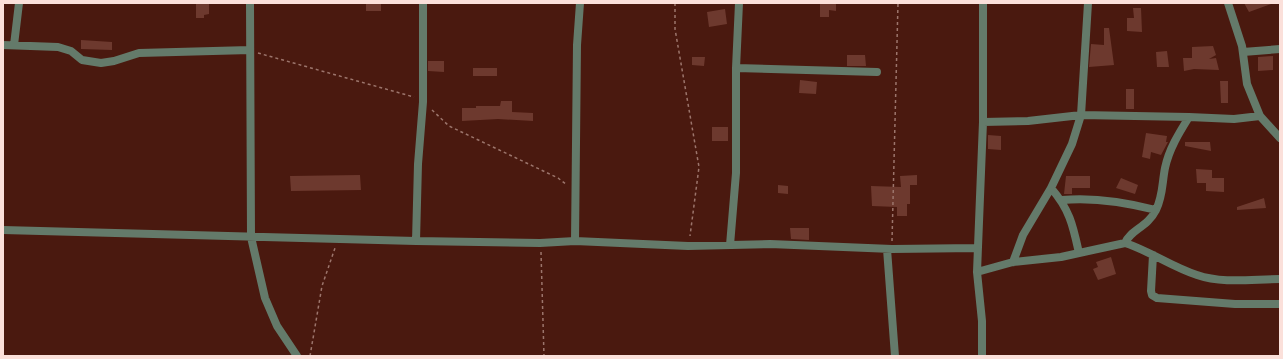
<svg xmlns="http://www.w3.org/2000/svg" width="1283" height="359" font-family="'Roboto Condensed',sans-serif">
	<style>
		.building { fill: #6d392e }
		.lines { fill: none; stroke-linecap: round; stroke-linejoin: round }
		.path { stroke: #9c756c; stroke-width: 1.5; stroke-dasharray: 3 3; stroke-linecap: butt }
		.minor { stroke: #647a6a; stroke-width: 8 }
	</style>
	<rect width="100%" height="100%" fill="#4a190f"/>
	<path class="building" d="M196,3H209V14L204,15V18H196Z
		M366,3H381V11H366Z
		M820,3H836V11L829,10V17H820Z
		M1244,3H1270L1271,4L1249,12Z
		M1133,8H1141L1142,32L1127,31V18H1134Z
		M725,9L727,24L709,27L707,12Z
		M1104,28H1109L1114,65L1089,67L1091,44L1104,45Z
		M81,40L112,42V50L81,49Z
		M1213,46L1216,55L1209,59L1216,58L1219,70L1194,69L1184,71L1183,58H1192V47Z
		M1167,51L1169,67H1157L1156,52Z
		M847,55H865L866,66H847Z
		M1273,56V70L1258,71V57Z
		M692,57H705L704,66L692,65Z
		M428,61H444V72L428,71Z
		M473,68H497V76H473Z
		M800,80L817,82L816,94L799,93Z
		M1220,81H1228V103H1221Z
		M1126,89H1134V109H1126Z
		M501,101H512V112L533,113V121L498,119L462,121V108H476V106H500Z
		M712,127H728V141H712Z
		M1146,133L1167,136L1166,142H1168L1161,155L1151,152L1150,159L1142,157Z
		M988,135L1001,136V150L988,149Z
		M1185,142H1210L1211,151L1185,146Z
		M1196,169L1212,170V178H1224V192L1206,191V183H1197Z
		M360,175L361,190L291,191L290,176Z
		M917,175V185H910V204H907V216H897V207L872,206L871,186L901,187L900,176Z
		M1066,176H1090V188H1072V194H1064Z
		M1121,178L1138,185L1135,194L1116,188Z
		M778,185L788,186V194L778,193Z
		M1264,198L1266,208L1237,210V207Z
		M790,228H809V240L791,239Z
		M1111,257L1116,274L1098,280L1093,269L1098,267L1096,262Z"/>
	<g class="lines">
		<path class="path" d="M675,3V29L699,167L690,236
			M258,53L414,97
			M432,110L449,126L558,178L567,185
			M892,241L898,3
			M541,252L544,356
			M310,356L322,286L335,248"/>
		<path class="minor" d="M250,3L251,237L265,298L277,326L297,356
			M1228,3L1242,46L1247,84L1260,116L1280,138
			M3,45L58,47L71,51L82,60L101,63L114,61L139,53L250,50
			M14,45L19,3
			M1243,52L1280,49
			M736,68L877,72
			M983,122L1028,121L1081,115L1088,3
			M1051,188C1070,210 1073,226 1079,253
			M1062,200C1094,197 1125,202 1156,210
			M3,230L416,241L540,243L575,241L688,246L770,244L892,249L977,248
			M416,241L418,164L423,102V3
			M575,241L577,45L580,3
			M1125,243C1150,251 1172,267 1197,275C1223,284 1253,279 1280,279
			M730,245L736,173V68L739,3
			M887,249L895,356
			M1153,255L1151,291L1152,295L1157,298L1235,304H1280
			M1013,262L1023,235L1051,188L1072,144L1081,115L1189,117
			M977,272L1013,262L1061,257L1125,243C1131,229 1147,228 1156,210C1163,196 1162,183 1165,168C1169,149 1179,133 1189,117L1234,119L1260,116
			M982,356V321L977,272L983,122V3"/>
	</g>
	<rect width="1283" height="359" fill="none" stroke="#fbe0da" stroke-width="8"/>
</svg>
